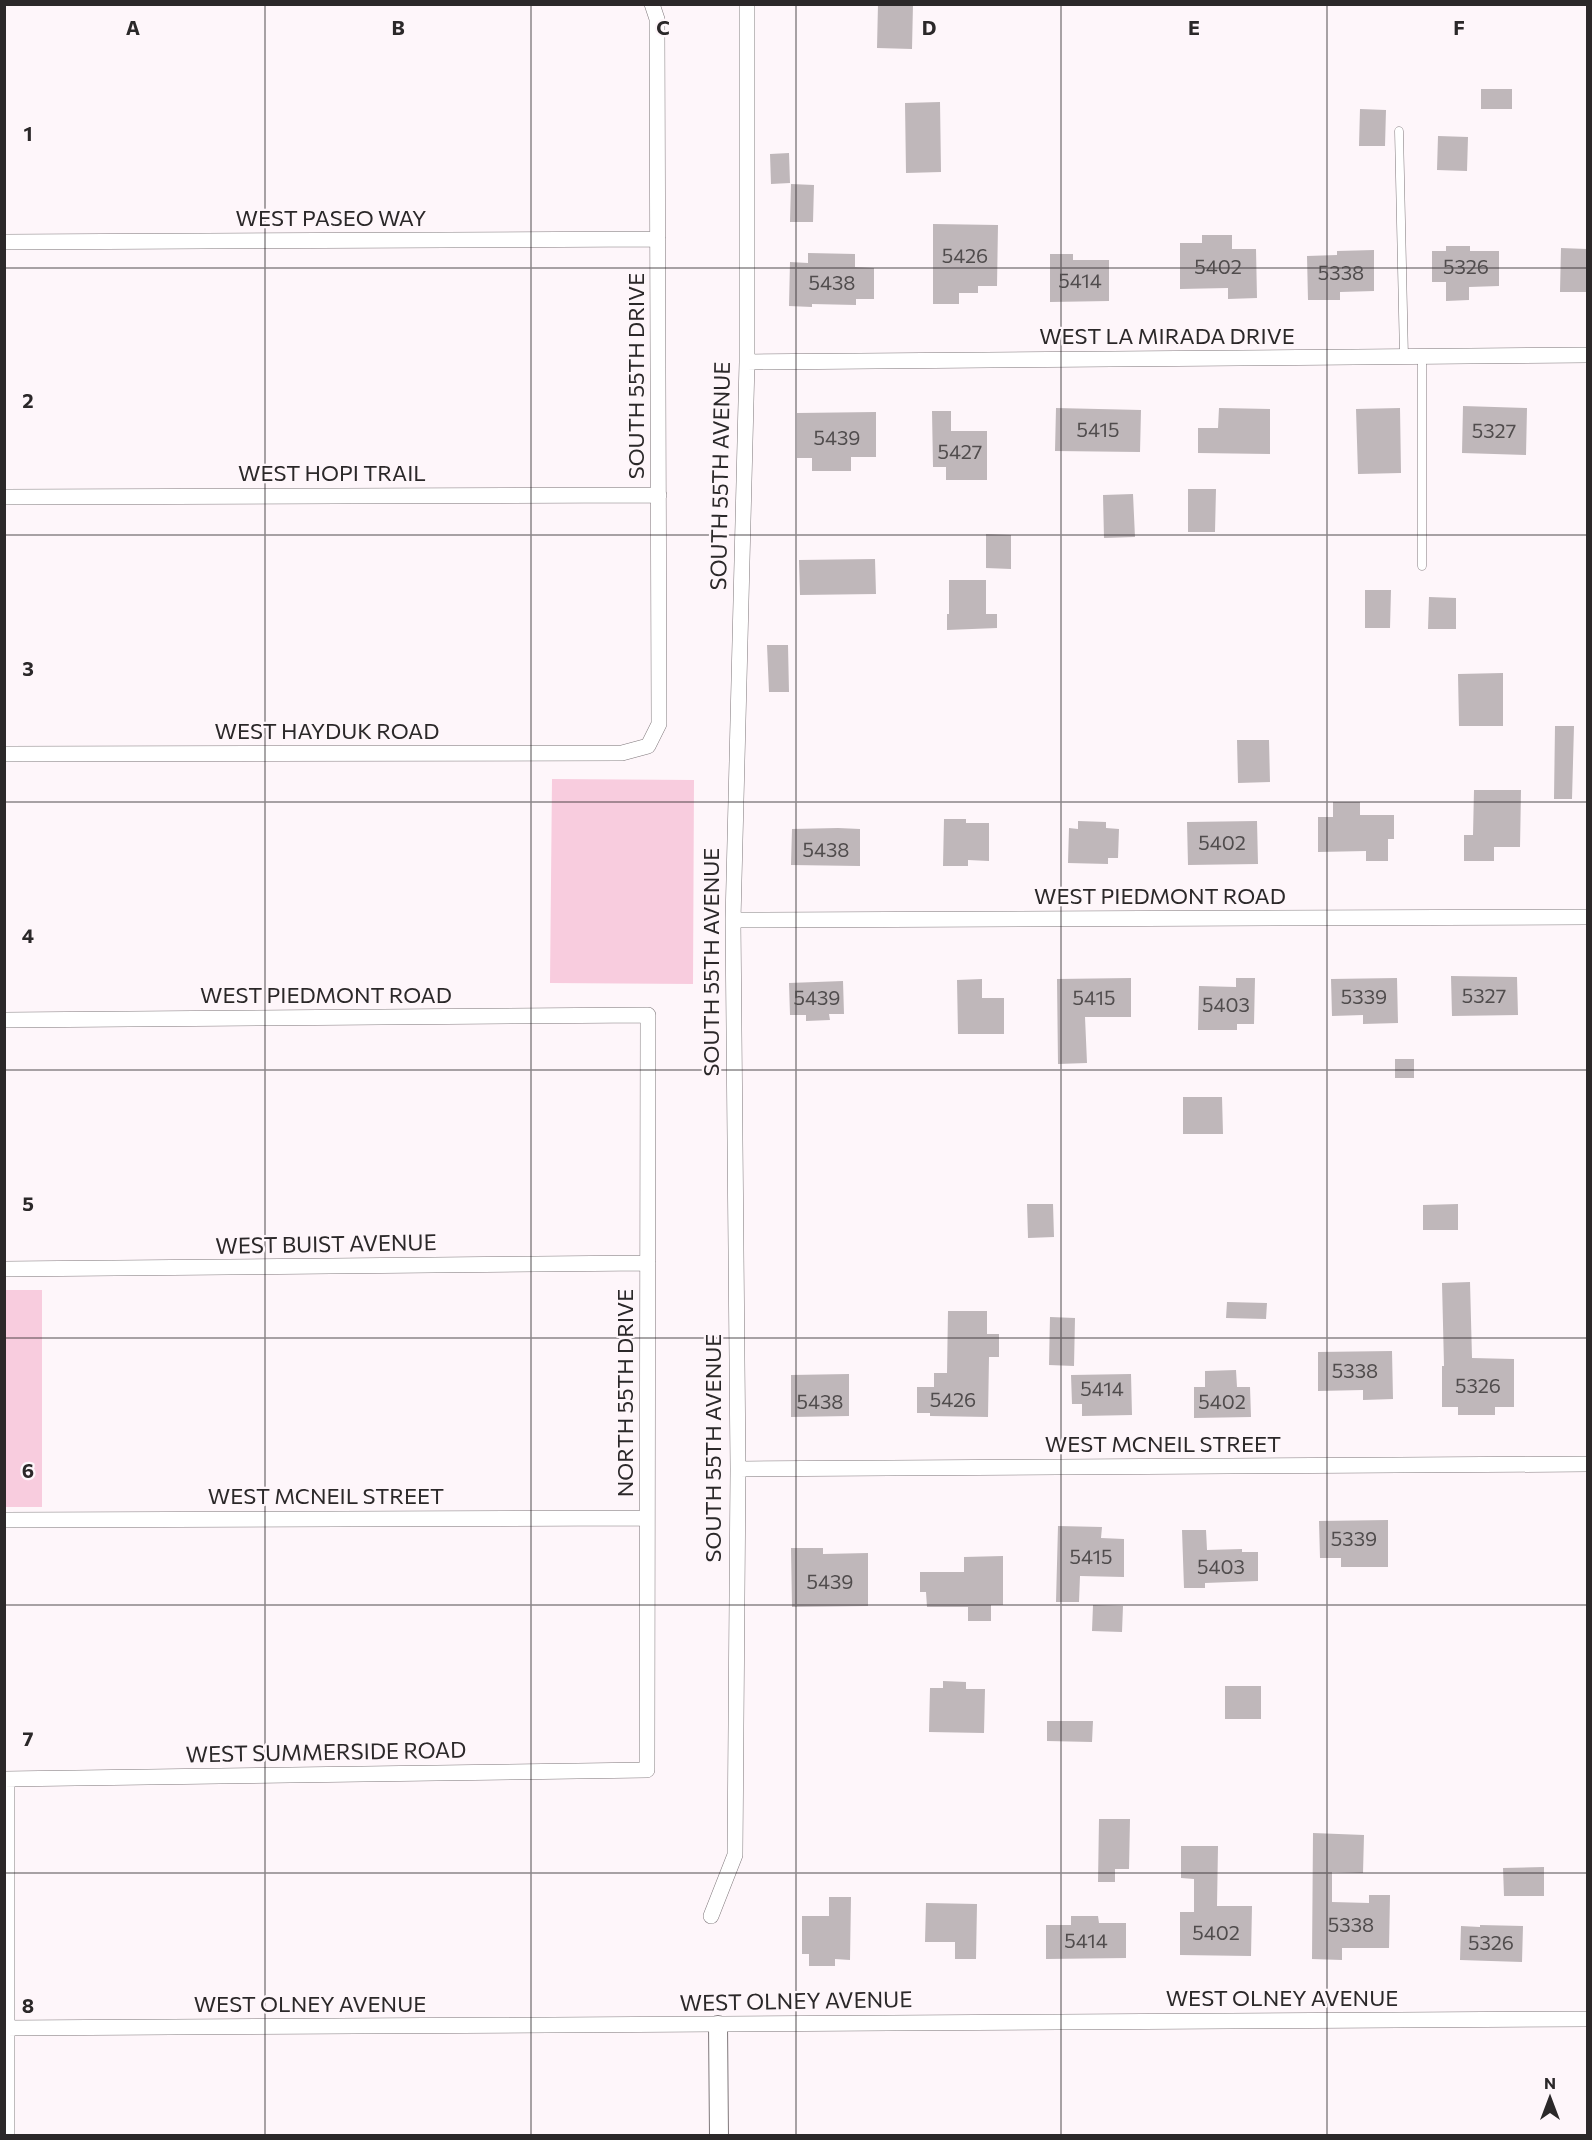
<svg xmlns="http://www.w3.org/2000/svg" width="1592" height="2140" font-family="Commissioner,sans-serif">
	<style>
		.green { fill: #f8ccde }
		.building { fill: #bfb7ba }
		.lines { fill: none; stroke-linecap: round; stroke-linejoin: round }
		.service-casing { stroke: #7f787b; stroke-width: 9 }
		.minor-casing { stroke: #7f787b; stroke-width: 16 }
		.tertiary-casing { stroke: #7f787b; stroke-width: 20 }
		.service { stroke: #fff; stroke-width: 8 }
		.minor { stroke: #fff; stroke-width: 15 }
		.tertiary { stroke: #fff; stroke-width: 18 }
		.grid { fill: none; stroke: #2b2829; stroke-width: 1.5; stroke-opacity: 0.55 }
		.labels { text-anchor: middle; stroke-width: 4.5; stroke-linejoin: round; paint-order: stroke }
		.number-label { font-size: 20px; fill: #504c4d }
		.street-label { font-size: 22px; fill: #2b2829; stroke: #fef6fa }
		.grid-label { font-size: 20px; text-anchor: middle; font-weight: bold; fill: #2b2829; stroke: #fef6fa; stroke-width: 4.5; stroke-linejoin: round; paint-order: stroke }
	</style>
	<rect width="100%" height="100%" fill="#fef6fa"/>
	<path class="green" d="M552,779L694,780L693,984L550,983Z
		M5,1290H42V1507H5Z"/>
	<path class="building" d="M878,4H913L912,49L877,48Z
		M1481,89H1512V109H1481Z
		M940,102L941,172L906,173L905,103Z
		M1360,109L1386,110L1385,146H1359Z
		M1438,136L1468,137L1467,171L1437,170Z
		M789,153L790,183L771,184L770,154Z
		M791,184L814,185L813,222H790Z
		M933,224L998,225L997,286H978V293H959V304H933Z
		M1202,235H1232V249H1256L1257,298L1228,299V288L1180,289V243H1202Z
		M1446,246H1470V251H1499V286L1469,287V300L1446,301V282H1432V251H1446Z
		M1561,248L1587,249V292H1560Z
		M1374,250V291L1340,292V300H1308L1307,256L1337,255V251Z
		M808,253L855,254V267L874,268V299H856V305L812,304V307L789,306L790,262L808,263Z
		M1050,254H1073V260H1109V301L1050,302Z
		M1463,406L1527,408L1526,455L1462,453Z
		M1056,408L1141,410L1140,452L1055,451Z
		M1219,408L1270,409V454L1198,453V428H1218Z
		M1400,408L1401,473L1358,474L1356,409Z
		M932,411H951V431H987V480H946V467H933Z
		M876,412V457H851V471H812V458H797V413Z
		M1188,489H1216L1215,532H1188Z
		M1133,494L1135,537L1104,538L1103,495Z
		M986,534L1011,535V569L986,568Z
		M875,559L876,594L800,595L799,560Z
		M949,580H986V614H997V628L947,630V614H949Z
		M1365,590H1391L1390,628H1365Z
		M1429,597L1456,598V629H1428Z
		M767,645H788L789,692H769Z
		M1503,673V726H1459L1458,674Z
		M1555,726H1574L1572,799H1554Z
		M1237,740H1269L1270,782L1238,783Z
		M1474,790H1521L1520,847H1494V861H1464V835H1473Z
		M1333,802H1360V815H1394V839H1388V861H1366V851L1318,852V817H1333Z
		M944,819H966V823H989V861L968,860V866H943Z
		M1078,821L1106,822V828L1119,829L1118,858H1108V864L1068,863L1069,828L1078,829Z
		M1257,821L1258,864L1188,865L1187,822Z
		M838,828L860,829V866L791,865L792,829Z
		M1451,976L1517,977L1518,1015L1452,1016Z
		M1131,978V1017H1085L1087,1063L1058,1064L1057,979Z
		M1236,978H1255L1254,1024H1237V1030H1198L1199,986L1236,987Z
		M1397,978L1398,1023L1363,1024V1015L1332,1016L1331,979Z
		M982,979V998H1004V1034H958L957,980Z
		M843,981L844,1014H829L830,1020L806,1021V1015H790L789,983Z
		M1395,1059H1414V1078H1395Z
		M1183,1097H1222L1223,1134H1183Z
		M1027,1204H1053L1054,1237L1028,1238Z
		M1458,1204V1230H1423V1205Z
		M1470,1282L1472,1358L1514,1359V1407H1495V1415H1458V1407H1442V1366H1444L1442,1283Z
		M1227,1302L1267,1303L1266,1319L1226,1318Z
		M948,1311H987V1334H999V1357H989L988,1417L930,1416V1413H917V1387H934V1373H947Z
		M1050,1317L1075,1318L1074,1366L1049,1365Z
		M1392,1351L1393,1399L1363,1400V1390L1318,1391V1352Z
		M1236,1370L1237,1387H1250L1251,1417L1194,1418V1387H1205V1371Z
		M849,1374V1416L791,1417V1375Z
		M1131,1374L1132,1415L1082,1416V1404H1072L1071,1375Z
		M1388,1520V1567H1341V1558H1320L1319,1521Z
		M1058,1526L1102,1527L1101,1538L1124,1539V1577L1080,1576L1079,1602H1056Z
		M1182,1530H1206L1207,1550L1242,1549V1552H1258V1581L1205,1583V1588H1184Z
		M791,1548H823V1554L868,1553V1606L792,1607Z
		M1003,1556V1605H991V1621H968V1607H927L926,1592H920V1572H964V1557Z
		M1093,1605L1123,1606L1122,1632L1092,1631Z
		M943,1681L966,1682V1689H985L984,1733L929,1732L930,1688H943Z
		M1225,1686H1261V1719H1225Z
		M1047,1721H1093L1092,1742L1047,1741Z
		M1099,1819H1130L1129,1869H1115V1882H1098Z
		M1313,1833L1364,1835L1363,1873L1332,1872V1902L1369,1903V1895H1390L1389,1948H1342V1960L1312,1959Z
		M1181,1846H1218L1217,1906H1252L1251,1956L1180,1955V1912H1194V1879L1181,1878Z
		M1544,1867V1896H1504L1503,1868Z
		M829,1897H851L850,1960L835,1959V1966H809V1954H802V1916H829Z
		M926,1903L977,1904L976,1959H955V1942H925Z
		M1071,1916H1098L1099,1923H1126V1958L1046,1959V1925H1071Z
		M1480,1925L1523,1926L1522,1962L1460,1960L1461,1926L1480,1927Z"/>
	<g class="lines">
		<g class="service-casing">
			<path id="service" d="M1399,131L1404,357
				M1422,566V357"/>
		</g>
		<g class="minor-casing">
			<path id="minor" d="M4,242L658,239
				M747,362L1588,355
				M4,497L659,495
				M4,754L622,753L648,746L659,724L657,19L652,4
				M733,920L1588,917
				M4,1020L648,1015L647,1770L4,1779
				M4,1269L648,1263
				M738,1469L1588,1464
				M4,1520L647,1518
				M7,1779V2136
				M711,1916L735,1855L738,1469L733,920L747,362V4
				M4,2028L1588,2019"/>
		</g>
		<g class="tertiary-casing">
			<path id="tertiary" d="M718,2025L719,2136"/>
		</g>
		<use href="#service" class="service"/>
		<use href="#minor" class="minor"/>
		<use href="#tertiary" class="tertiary"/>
	</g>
	<path class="grid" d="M265,4V2136M531,4V2136M796,4V2136M1061,4V2136M1327,4V2136M4,268H1588M4,535H1588M4,802H1588M4,1070H1588M4,1338H1588M4,1605H1588M4,1873H1588"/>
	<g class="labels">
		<g class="number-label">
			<text x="965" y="263">5426</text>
			<text x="1218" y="274">5402</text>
			<text x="1466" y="274">5326</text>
			<text x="1341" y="280">5338</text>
			<text x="1080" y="288">5414</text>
			<text x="832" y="290">5438</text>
			<text x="1098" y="437">5415</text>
			<text x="1494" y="438">5327</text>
			<text x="837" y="445">5439</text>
			<text x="960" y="459">5427</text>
			<text x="1222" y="850">5402</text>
			<text x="826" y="857">5438</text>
			<text x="1484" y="1003">5327</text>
			<text x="1364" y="1004">5339</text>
			<text x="817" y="1005">5439</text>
			<text x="1094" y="1005">5415</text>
			<text x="1226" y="1012">5403</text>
			<text x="1355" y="1378">5338</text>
			<text x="1478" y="1393">5326</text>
			<text x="1102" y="1396">5414</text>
			<text x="953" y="1407">5426</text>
			<text x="820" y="1409">5438</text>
			<text x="1222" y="1409">5402</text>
			<text x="1354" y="1546">5339</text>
			<text x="1091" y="1564">5415</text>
			<text x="1221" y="1574">5403</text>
			<text x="830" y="1589">5439</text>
			<text x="1351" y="1932">5338</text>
			<text x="1216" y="1940">5402</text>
			<text x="1086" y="1948">5414</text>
			<text x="1491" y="1950">5326</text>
		</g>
		<g class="street-label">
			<text x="331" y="226">WEST PASEO WAY</text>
			<text x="1167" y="344">WEST LA MIRADA DRIVE</text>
			<text transform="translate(636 376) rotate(-90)" y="8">SOUTH 55TH DRIVE</text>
			<text x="332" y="481">WEST HOPI TRAIL</text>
			<text transform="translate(720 476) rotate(-89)" y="8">SOUTH 55TH AVENUE</text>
			<text x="327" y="739">WEST HAYDUK ROAD</text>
			<text x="1160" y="904">WEST PIEDMONT ROAD</text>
			<text transform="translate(711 962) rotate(-90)" y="8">SOUTH 55TH AVENUE</text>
			<text x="326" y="1003">WEST PIEDMONT ROAD</text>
			<text transform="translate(326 1244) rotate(-1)" y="8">WEST BUIST AVENUE</text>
			<text transform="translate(625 1393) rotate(-90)" y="8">NORTH 55TH DRIVE</text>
			<text x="1163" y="1452">WEST MCNEIL STREET</text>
			<text transform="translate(713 1448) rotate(-90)" y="8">SOUTH 55TH AVENUE</text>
			<text x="326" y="1504">WEST MCNEIL STREET</text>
			<text transform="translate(326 1752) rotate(-1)" y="8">WEST SUMMERSIDE ROAD</text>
			<text x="1282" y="2006">WEST OLNEY AVENUE</text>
			<text transform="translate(796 2001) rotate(-1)" y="8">WEST OLNEY AVENUE</text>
			<text x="310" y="2012">WEST OLNEY AVENUE</text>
		</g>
	</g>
	<g class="grid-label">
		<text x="133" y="35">A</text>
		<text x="398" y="35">B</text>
		<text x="663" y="35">C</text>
		<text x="929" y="35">D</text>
		<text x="1194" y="35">E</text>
		<text x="1459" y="35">F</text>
		<text x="28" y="141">1</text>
		<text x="28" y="408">2</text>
		<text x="28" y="676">3</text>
		<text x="28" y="943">4</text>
		<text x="28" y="1211">5</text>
		<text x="28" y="1478">6</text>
		<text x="28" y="1746">7</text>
		<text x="28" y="2013">8</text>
	</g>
	<rect width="1592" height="2140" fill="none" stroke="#2b2829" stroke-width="12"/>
	<g transform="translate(1550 2098)" stroke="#fef6fa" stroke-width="4.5" paint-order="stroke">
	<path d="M0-4.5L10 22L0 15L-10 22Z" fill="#2b2829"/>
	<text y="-9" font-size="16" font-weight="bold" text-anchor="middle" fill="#2b2829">N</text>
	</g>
</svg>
